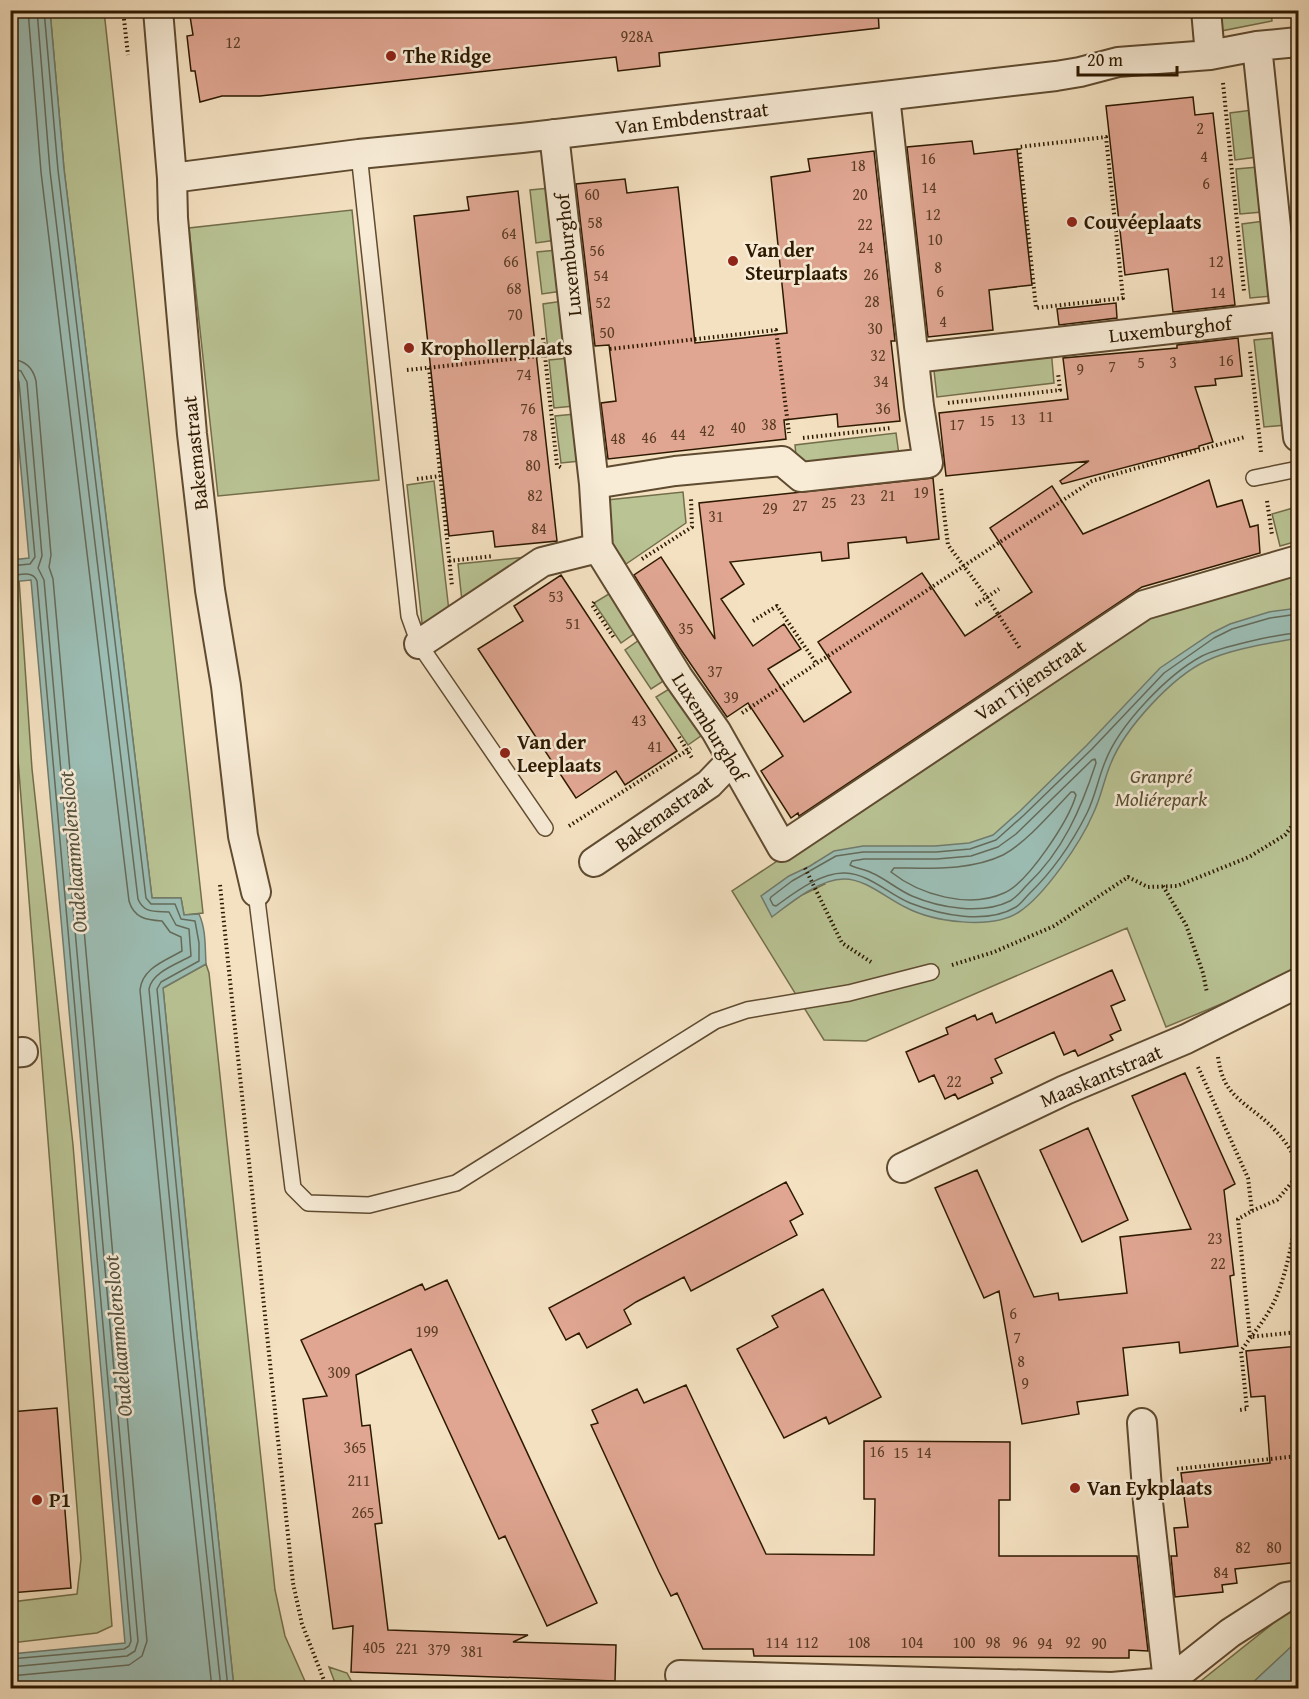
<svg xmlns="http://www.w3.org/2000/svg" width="1309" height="1699" font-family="'Gentium Book Plus',serif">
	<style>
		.green { fill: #b9c394; stroke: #736e4a; stroke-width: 1.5; fill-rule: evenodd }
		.water { fill: #9cbdb4; stroke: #707b6c; stroke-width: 1.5 }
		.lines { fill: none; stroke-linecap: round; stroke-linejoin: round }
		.shore { stroke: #646b5a; stroke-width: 1.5 }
		.building { fill: #e0a692; stroke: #2d1900; stroke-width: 1.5 }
		.lane-casing { stroke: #5f4b30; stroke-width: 18 }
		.street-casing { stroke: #5f4b30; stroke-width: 32 }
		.path { stroke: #2d1900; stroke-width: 4; stroke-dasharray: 1.5 3; stroke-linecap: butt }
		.lane { stroke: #f8ecd7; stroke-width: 15 }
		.street { stroke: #f8ecd7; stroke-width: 28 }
		.poi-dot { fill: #8f2418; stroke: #f8ecd7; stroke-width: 2 }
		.labels { text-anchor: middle; stroke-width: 5; stroke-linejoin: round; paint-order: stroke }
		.number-label { font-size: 16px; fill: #5a3c24 }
		.poi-label { font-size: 20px; font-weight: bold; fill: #2d1900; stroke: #f8ecd7; text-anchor: start }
		.street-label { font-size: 20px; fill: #2d1900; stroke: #f8ecd7 }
		.park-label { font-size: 20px; font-style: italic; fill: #574c2c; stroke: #f8ecd7 }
		.water-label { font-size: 21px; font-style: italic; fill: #54523f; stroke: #f8ecd7 }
	</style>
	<rect width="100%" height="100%" fill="#f4e1c1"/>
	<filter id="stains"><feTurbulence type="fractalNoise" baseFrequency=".00333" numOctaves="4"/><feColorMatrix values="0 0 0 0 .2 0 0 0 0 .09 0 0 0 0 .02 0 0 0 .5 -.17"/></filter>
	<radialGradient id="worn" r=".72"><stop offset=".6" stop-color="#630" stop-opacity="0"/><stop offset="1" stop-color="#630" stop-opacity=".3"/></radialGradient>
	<path class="green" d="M50,11H104L203,913L184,915L181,898H152L64,169Z
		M1219,11H1271L1272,21L1221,31Z
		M1252,110L1257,157L1235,160L1230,113Z
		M1258,167L1262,212L1240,214L1236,169Z
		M550,188L556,240L536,243L530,190Z
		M352,210L379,480L218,496L189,228Z
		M1264,221L1273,296L1250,298L1242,224Z
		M557,250L562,291L542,294L537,252Z
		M563,301L568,348L548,351L543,304Z
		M1276,338L1286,425L1264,427L1254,340Z
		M1051,349L1054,383L937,397L933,362Z
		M569,358L574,406L554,408L549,360Z
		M575,414L580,461L561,463L555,416Z
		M896,433L899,455L797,467L795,445Z
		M10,447L32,769L73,1145L112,1626L97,1633L11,1643V1602L77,1594L81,1559L11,671Z
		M434,481L449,611L424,626L422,623L407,485Z
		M683,492L686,523L626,564L612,543L607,500Z
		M1293,508L1298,528V541L1280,546L1272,514Z
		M527,557L462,601L458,564Z
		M1298,575V972L1166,1027L1127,928L866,1041L824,1040L732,891L1151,613ZM815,863L825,884L802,895L772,916Z
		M612,592L638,631L621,643L594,603Z
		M642,638L668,678L651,689L625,650Z
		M674,686L705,733L688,745L656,697Z
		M206,964L209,973L275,1590L285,1636L308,1688H234L197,1336L163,988Z
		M1298,1610V1641L1247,1688H1192L1286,1613Z
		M329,1667L347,1673L355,1688H337Z"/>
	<path class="water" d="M11,10L50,11L64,169L152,898H181L184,915L199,914C206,929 205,947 206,964L163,988L197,1336L234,1688H11V1654L125,1643L31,580L11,582V560L29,558L10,349Z
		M1298,608V638C1271,643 1230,649 1206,661C1172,677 1125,728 1111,763C1104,779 1101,798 1093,814C1081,842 1045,895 1019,912C992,930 933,922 905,907C886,898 866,879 844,879C819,879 790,903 772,917L761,896L789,876L810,866L834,851L863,846H935L969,843L993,835L1020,811L1087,745L1160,668L1212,633L1230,624L1269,612Z
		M1298,1641V1688H1247L1295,1643Z"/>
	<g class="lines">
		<path class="shore" d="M28,10L41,172L129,901C134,918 146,920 162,921L170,932L181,937L182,951C165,961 142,968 140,990L174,1338L212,1688
			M37,10L50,171L138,899C144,914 156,911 169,912L176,925L189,929L191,956C177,964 152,972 149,989L183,1337L221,1688
			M44,10L58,170L146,898L151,904H175L181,919L195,921L199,943V961L161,982L157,989L191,1336L228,1688
			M10,359C25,360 33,367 36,381L51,555L49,567L53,579L147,1641L142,1656L129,1665L10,1676
			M10,368L21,371L27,382L42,556L38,568L44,580L138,1641L135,1651L127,1656L10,1667
			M10,376L17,377L19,382L35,557L30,564L10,566
			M10,576C20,575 33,570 37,581L131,1641L129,1646L124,1649L10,1659
			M1298,614L1270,618L1232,629L1214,638L1164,673L1092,749L1024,815L996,840L970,849L936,852H863L836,856L792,881L771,897L770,899L773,905L776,906C794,893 821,872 845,873C870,874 888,894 910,903C941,915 986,925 1016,907C1021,904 1025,898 1029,894C1053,871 1072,843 1087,813C1095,797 1098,779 1105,762C1119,725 1167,675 1202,656C1220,647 1278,634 1298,633
			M1095,759L1096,763C1081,809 1063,851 1027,885C1022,890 1016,898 1010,901C982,915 940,908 912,896C898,890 886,879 872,873C865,869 857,869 850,865L852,861L864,859H937L971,856L998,847L1016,834L1092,760Z
			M1071,792H1074L1076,795C1069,820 1028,883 1004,893C969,909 920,895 891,872L894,868C929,868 970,871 1003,855C1027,842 1052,812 1071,792Z"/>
	</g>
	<path class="building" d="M189,10H878L879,28L659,53L660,66L618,71L616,57L260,96H222L200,102L195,71H191L187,36L193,35Z
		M1193,97L1195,115L1213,113L1235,305L1173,312L1168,269L1125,275L1106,106Z
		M972,141L974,154L1017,149L1032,285L989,290L993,330L928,337L907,147Z
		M874,151L895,341H891L900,421L838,427L837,414L784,420L786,439L608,459L601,403L616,401L609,345L595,346L576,184L625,179L627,193L678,187L695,343L743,338L787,333L771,177L810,171L808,159Z
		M518,191L557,541L495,547L493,531L449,536L414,216L469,210L467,197Z
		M1116,303L1117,318L1059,325L1057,309Z
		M1238,338L1242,376L1215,379L1216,385L1195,387L1213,442L1199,446V448L1062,484L1060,481L1089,461L946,476L939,413L1068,399L1063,358L1177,348V345Z
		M933,478L939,539L907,543L906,537L848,543L849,558L822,561L821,552L730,562L744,584L721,599L753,646L784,624L801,649L768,669L804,722L851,692L818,642L922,573L965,636L1032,592L990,528L1052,486L1083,534L1209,480L1217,507L1242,500L1250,527L1258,525L1260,553L1142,587L799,816L798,813L791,818L761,771L783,756L748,703L727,717L679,647L634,575L661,557L715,639L699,503Z
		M561,575L677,751L625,785L616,771L576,798L478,649L523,621L514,606Z
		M1112,970L1125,1000L1111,1006L1121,1030L1110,1035L1113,1040L1078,1056L1075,1050L1064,1055L1054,1032L995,1059L1002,1073L991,1078L993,1083L958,1099L955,1094L945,1099L934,1075L919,1082L906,1052L948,1034L946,1028L975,1015L977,1020L992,1013L996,1023Z
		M1185,1073L1235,1184L1224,1190L1234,1275L1230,1276L1238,1346L1180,1353L1179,1342L1123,1348L1128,1395L1077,1402L1079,1414L1022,1424L999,1291L984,1298L935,1188L977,1170L1034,1297L1058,1293L1059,1300L1127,1293L1120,1237L1191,1229L1132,1096Z
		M1088,1128L1128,1220L1082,1242L1040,1150Z
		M786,1182L803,1214L790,1221L797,1235L691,1291L684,1277L636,1302L624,1310L631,1324L587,1348L579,1333L566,1340L549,1308Z
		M447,1280L597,1603L547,1626L505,1536L499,1539L411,1349L356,1375L362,1426L370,1425L382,1523L375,1524L388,1630L528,1635L513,1642L616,1645L615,1681L351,1672L353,1626L333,1629L303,1399L327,1396L301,1340L422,1284L425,1290Z
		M823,1289L881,1397L829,1424L826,1417L784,1438L737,1349L778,1327L772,1316Z
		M1299,1346V1562L1235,1569L1237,1583L1222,1585L1223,1592L1175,1597L1171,1556H1177L1174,1528L1188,1527L1181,1473L1270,1463L1265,1396L1251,1397L1246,1351Z
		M686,1385L766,1554L874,1555L875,1499H864V1441L1010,1442V1500H999V1556H1137L1148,1651L1129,1650V1658H1115L754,1656L753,1649H703L677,1593L671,1596L659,1572L591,1425L598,1423L592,1410L637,1389L644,1403Z
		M57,1408L71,1588L10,1593V1412Z"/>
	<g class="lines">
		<g class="lane-casing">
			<path id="lane" d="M359,154L409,616L419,644L545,828
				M1254,478L1298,469
				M256,892L293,1188L308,1203L369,1205L456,1183L715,1021L747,1010L849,993L931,972"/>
		</g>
		<g class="street-casing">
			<path id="street" d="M158,10L172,178L173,218L192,434L210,590L226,686L243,836L256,892
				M1206,10L1210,55
				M1257,46L1298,437
				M554,134L594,484L598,548L678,677L716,731L782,847L1144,605L1298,560
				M172,178L359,154L522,138L1056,76L1080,72L1118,62L1210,55L1257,46L1298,42
				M914,358L1286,316
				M594,484L675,471L782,461L801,477L928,463L919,406L885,96
				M419,644L542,562L598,548
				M594,862L709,784L732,760
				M10,1053L23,1052
				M902,1168L1065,1090L1186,1039L1298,983
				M1142,1423L1148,1502L1168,1682
				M680,1675L1112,1687L1168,1682L1230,1633L1286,1597L1298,1595"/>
		</g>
		<path class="path" d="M123,10L128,55
			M1223,83L1244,291
			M1097,301L1036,308L1019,147L1106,137L1123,298L1097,301V306
			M543,338L557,465L562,468
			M610,349L776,330L789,433
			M1250,352L1261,452
			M429,368L452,586
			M407,370L549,355
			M948,403L1060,390L1058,373
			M803,438L891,428
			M417,479L440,476
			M941,489L948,545L987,597L1021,650
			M1267,501L1272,535
			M642,559L692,527L691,498
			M449,561L493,556
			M1292,593L1298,608
			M594,602L592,605L614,638
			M976,605L999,589
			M753,621L777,606L816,663
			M742,713L1092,481L1245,437
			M679,737L692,758
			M569,826L691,748
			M805,868L842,943L871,962
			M220,885L293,1583L302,1624L327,1688
			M1163,886L1186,925L1203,973L1207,993
			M952,965L994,952L1054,926L1128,877L1148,887L1177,886L1249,857L1285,835L1298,818
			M1218,1057C1223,1097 1245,1101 1271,1126C1281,1136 1290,1147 1295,1159C1306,1189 1288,1274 1274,1302C1266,1319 1252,1335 1241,1351L1247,1409L1240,1410
			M1198,1067L1248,1178L1252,1211L1238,1219L1250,1337L1298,1332
			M1252,1211L1277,1200L1298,1175
			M1177,1469L1298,1456"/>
		<use href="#lane" class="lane"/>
		<use href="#street" class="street"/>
	</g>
	<g class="poi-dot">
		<circle cx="391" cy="56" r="6"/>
		<circle cx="1072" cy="222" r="6"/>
		<circle cx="733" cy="261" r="6"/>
		<circle cx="409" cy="348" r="6"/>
		<circle cx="505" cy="753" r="6"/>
		<circle cx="1075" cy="1488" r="6"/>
		<circle cx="37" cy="1500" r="6"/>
	</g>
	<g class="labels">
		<g class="number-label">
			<text x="637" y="42">928A</text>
			<text x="233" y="48">12</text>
			<text x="1200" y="134">2</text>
			<text x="1204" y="162">4</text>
			<text x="928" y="164">16</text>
			<text x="858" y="171">18</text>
			<text x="1206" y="189">6</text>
			<text x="929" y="193">14</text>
			<text x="592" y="200">60</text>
			<text x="860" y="200">20</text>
			<text x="933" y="220">12</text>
			<text x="595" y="228">58</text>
			<text x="865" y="230">22</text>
			<text x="509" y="239">64</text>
			<text x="935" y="245">10</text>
			<text x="866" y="253">24</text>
			<text x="597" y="256">56</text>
			<text x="511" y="267">66</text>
			<text x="1216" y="267">12</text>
			<text x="938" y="273">8</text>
			<text x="871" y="280">26</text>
			<text x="601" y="281">54</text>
			<text x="514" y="294">68</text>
			<text x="940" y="297">6</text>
			<text x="1218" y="298">14</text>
			<text x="872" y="307">28</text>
			<text x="603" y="308">52</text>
			<text x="515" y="320">70</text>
			<text x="943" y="327">4</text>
			<text x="875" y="334">30</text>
			<text x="607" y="338">50</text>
			<text x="878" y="361">32</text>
			<text x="1226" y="366">16</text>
			<text x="1141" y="368">5</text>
			<text x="1173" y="368">3</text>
			<text x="1112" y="372">7</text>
			<text x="1080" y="375">9</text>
			<text x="524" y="380">74</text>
			<text x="881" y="387">34</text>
			<text x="528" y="414">76</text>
			<text x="883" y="414">36</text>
			<text x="1046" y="422">11</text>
			<text x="1018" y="425">13</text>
			<text x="987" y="426">15</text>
			<text x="769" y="430">38</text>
			<text x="957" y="430">17</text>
			<text x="738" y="433">40</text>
			<text x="707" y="436">42</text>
			<text x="678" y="440">44</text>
			<text x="530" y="441">78</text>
			<text x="649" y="443">46</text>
			<text x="618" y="444">48</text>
			<text x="533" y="471">80</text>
			<text x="921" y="498">19</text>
			<text x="535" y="501">82</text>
			<text x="888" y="501">21</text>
			<text x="858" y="505">23</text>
			<text x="829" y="508">25</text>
			<text x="800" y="511">27</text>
			<text x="770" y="514">29</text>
			<text x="716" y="522">31</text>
			<text x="539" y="534">84</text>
			<text x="556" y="602">53</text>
			<text x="573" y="629">51</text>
			<text x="686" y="634">35</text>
			<text x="715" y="677">37</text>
			<text x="731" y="703">39</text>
			<text x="639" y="726">43</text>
			<text x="655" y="752">41</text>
			<text x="954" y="1087">22</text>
			<text x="1215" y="1244">23</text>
			<text x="1218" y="1269">22</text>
			<text x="1013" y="1319">6</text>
			<text x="427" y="1337">199</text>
			<text x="1017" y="1343">7</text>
			<text x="1021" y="1367">8</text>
			<text x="339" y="1378">309</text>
			<text x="1025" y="1389">9</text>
			<text x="355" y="1453">365</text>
			<text x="877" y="1457">16</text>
			<text x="901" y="1458">15</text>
			<text x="924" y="1458">14</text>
			<text x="359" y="1486">211</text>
			<text x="363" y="1518">265</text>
			<text x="1243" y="1553">82</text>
			<text x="1274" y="1553">80</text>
			<text x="1221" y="1578">84</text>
			<text x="777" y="1648">114</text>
			<text x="807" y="1648">112</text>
			<text x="859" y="1648">108</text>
			<text x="912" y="1648">104</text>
			<text x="964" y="1648">100</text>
			<text x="993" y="1648">98</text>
			<text x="1020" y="1648">96</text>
			<text x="1073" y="1648">92</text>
			<text x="1045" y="1649">94</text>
			<text x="1099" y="1649">90</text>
			<text x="374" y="1653">405</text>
			<text x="407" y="1654">221</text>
			<text x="439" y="1655">379</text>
			<text x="472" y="1657">381</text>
		</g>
		<g class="poi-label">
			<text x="403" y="63">The Ridge</text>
			<text x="1084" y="229">Couvéeplaats</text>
			<text x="745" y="257">Van der<tspan x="745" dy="23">Steurplaats</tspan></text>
			<text x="421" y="355">Krophollerplaats</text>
			<text x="517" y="749">Van der<tspan x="517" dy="23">Leeplaats</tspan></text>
			<text x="1087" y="1495">Van Eykplaats</text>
			<text x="49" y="1507">P1</text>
		</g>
		<g class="street-label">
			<text transform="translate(692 118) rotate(-7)" y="7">Van Embdenstraat</text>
			<text transform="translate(568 255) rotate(-96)" y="7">Luxemburghof</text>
			<text transform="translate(1170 329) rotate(-6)" y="7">Luxemburghof</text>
			<text transform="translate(195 453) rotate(-96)" y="7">Bakemastraat</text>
			<text transform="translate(1030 680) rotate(-34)" y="7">Van Tijenstraat</text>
			<text transform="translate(710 727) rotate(58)" y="7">Luxemburghof</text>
			<text transform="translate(664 813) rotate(-36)" y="7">Bakemastraat</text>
			<text transform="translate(1101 1076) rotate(-23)" y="7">Maaskantstraat</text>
		</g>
		<g class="park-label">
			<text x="1161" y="783">Granpré<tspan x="1161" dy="23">Moliérepark</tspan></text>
		</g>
		<g class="water-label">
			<text transform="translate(73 852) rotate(-95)" y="7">Oudelaanmolensloot</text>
			<text transform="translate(118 1336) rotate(-95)" y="7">Oudelaanmolensloot</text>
		</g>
	</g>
	<rect width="1309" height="1699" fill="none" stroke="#f4e1c1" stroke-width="36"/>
	<rect x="12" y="12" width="1285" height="1675" fill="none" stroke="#2d1900" stroke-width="3"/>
	<rect x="18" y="18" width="1273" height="1663" fill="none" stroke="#2d1900" stroke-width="1.5"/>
	<path d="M1078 66v9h99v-9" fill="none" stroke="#2d1900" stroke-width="3"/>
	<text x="1087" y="66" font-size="18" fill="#2d1900" stroke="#f8ecd7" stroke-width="4.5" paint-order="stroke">20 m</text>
	<rect width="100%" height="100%" filter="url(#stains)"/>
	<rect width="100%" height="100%" fill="url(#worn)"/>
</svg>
